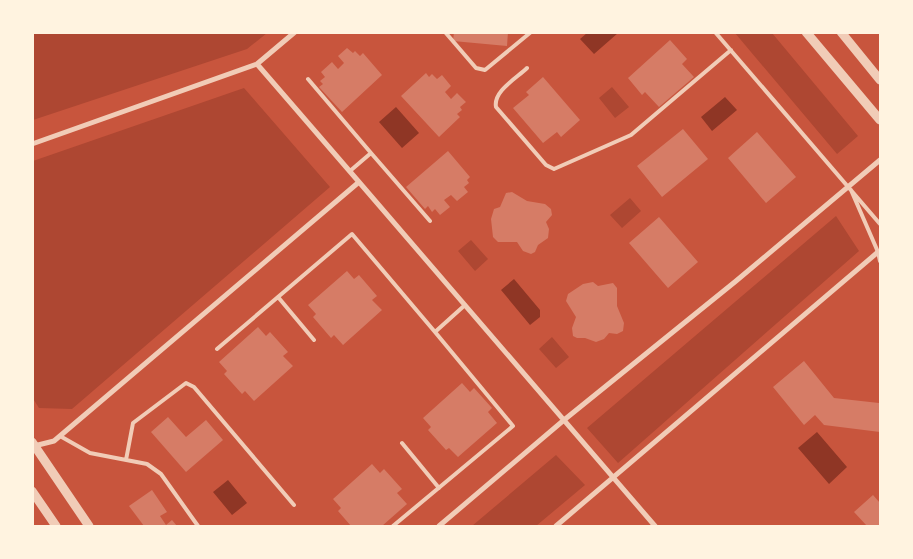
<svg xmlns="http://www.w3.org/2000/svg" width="913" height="559" font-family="'Archivo Narrow',sans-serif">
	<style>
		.green { fill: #ae4732 }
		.water { fill: #8f3625 }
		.building { fill: #d67c66 }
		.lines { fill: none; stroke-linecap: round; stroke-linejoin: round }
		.service { stroke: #f1ccb7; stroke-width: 4 }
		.minor { stroke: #f1ccb7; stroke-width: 5 }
		.tertiary { stroke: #f1ccb7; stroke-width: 9 }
	</style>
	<rect width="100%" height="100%" fill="#c8553d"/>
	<path class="green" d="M32,33L33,32L267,33L247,49L33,120Z
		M735,33H772L858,136L837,154Z
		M612,87L629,107L615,118L599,98Z
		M244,88L330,187L72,409L39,408L32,397L33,161Z
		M630,198L641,211L622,228L610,215Z
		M836,216L859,251L618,463L587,428Z
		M471,240L488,259L475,271L458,251Z
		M552,337L569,357L556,368L539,349Z
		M556,455L585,485L536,526H472Z"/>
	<path class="water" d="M587,33V32L618,33L594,54L580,39Z
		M725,97L737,110L712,131L701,117Z
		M396,107L419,133L402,148L379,122Z
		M514,279L540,310V317L530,325L501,290Z
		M817,432L847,467L829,484L798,448Z
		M228,480L247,503L232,515L213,492Z"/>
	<path class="building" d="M454,32H508L507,46L453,41Z
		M670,40L687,59L682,64L694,77L659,107L645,92L642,95L628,78Z
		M347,48L353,53L355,51L360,56L363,53L382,75L342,112L319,87L323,84L320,81L325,77L321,72L332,62L338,69L344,63L338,56Z
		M426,73L429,77L432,74L437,79L442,75L451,86L445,92L451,99L457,93L466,102L460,107L462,110L457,114L460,117L439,137L401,96Z
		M543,77L580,120L561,137L557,132L543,143L513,108L529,95L526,92Z
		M683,129L708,159L662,197L637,166Z
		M757,132L796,177L766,203L728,158Z
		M448,151L470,177L467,180L469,183L464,187L468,192L457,201L451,195L444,200L450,207L440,215L435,209L432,212L428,206L425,209L406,187Z
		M512,192L527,201L545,204L551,209L552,215L546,222L549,229L548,238L538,245L535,252L531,254L523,251L517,242H498L493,237L491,219L494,209L500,207L506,193Z
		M659,217L698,262L668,288L629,243Z
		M347,271L354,279L359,275L377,296L372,300L382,310L343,345L334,335L331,338L313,317L316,314L308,305Z
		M593,282L598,286L613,283L617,288V306L624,323L623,331L617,334L609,333L604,339L596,342L585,338H577L573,336L572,328L576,317L566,301L568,294L583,284Z
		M258,327L266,336L270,332L288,352L283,356L293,366L254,401L245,391L242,394L224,374L227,371L219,362Z
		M804,361L834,398L879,403L880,401V432L824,425L815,415L804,425L773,387Z
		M462,383L470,392L474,388L492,408L488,412L497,423L458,457L449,448L446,450L428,430L431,427L423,418Z
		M168,417L186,437L206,420L223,440L186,472L151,432Z
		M372,464L380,473L384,469L402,489L397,493L407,504L382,526H351L338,511L341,508L333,499Z
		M152,490L167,512L160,516L166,525L172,520L177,526H144L129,506Z
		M873,495L880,503V526H867L854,512Z"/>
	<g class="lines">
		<path class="service" d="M445,32L476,68L485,70L531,32
			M715,32L880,224
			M527,68C517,78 493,91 496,107L546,165L554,169L631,135L731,50
			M308,79L371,153
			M350,171L371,153L430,221
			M851,190L878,252L880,261
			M278,297L314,340
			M217,349L352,234L435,332L465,305
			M60,436L90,453L147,464L161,474L198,526
			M402,443L439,488
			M126,460L133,423L186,383L194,387L294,505
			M393,526L513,426L435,332"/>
		<path class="minor" d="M295,32L257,64L359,182
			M32,144L257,64
			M34,446L54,441L359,182L655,526
			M439,526L564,420L736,281L880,160
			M556,526L878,252"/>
		<path class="tertiary" d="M806,32L880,120
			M841,32L880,80
			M32,442L89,526
			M32,491L56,526"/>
	</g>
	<rect width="913" height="559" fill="none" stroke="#fff3e0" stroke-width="68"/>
</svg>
